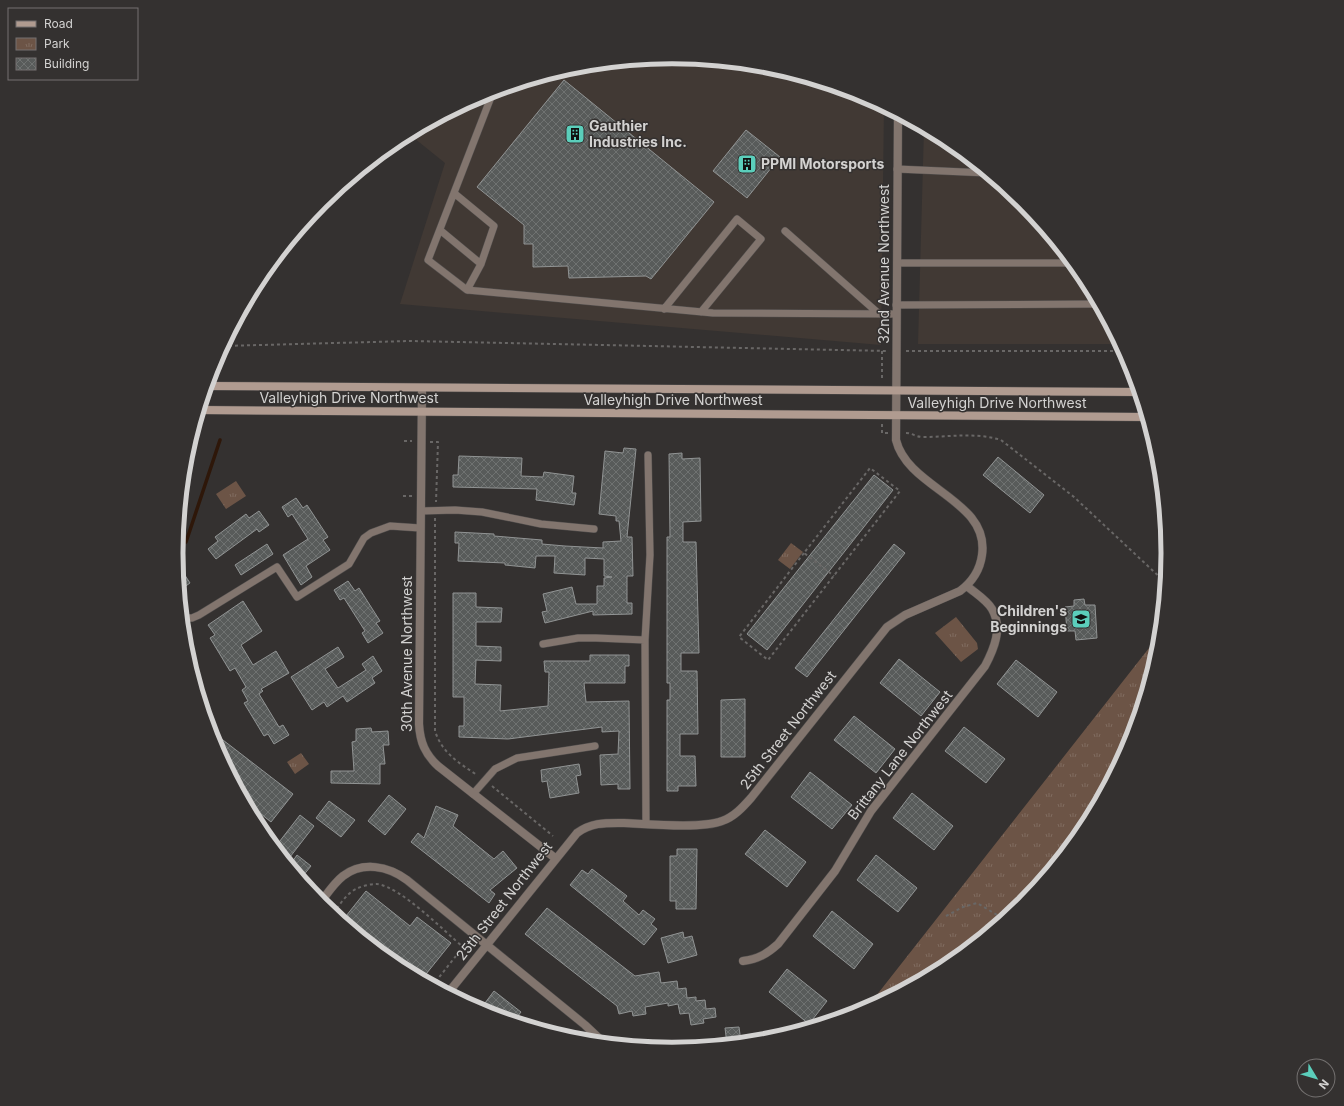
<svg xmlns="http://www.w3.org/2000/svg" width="1344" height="1106" font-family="Inter,sans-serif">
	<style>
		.built { fill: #413934 }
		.park { fill: url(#park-tufts) }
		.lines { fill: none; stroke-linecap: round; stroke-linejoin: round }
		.stream { stroke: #2e1709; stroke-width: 3.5 }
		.building { fill: url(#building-cross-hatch); stroke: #919494 }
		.service-casing { stroke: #514e4d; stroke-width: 8 }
		.minor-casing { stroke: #514e4d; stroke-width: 9 }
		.secondary-casing { stroke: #514e4d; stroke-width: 9 }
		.path { stroke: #696766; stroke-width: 2; stroke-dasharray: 3 3; stroke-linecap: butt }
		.service { stroke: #82756e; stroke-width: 7 }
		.minor { stroke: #82756e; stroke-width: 8 }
		.secondary { stroke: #b09b90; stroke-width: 8 }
		.labels { text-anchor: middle; stroke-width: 3; stroke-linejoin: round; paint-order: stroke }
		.poi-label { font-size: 14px; font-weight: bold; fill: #d3d2d1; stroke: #343130; text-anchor: start }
		.street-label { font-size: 14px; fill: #d3d2d1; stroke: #343130 }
		.rim { fill: none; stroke: #d3d2d1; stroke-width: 5 }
	</style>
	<defs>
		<pattern id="park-tufts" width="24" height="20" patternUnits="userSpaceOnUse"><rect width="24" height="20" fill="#6c5446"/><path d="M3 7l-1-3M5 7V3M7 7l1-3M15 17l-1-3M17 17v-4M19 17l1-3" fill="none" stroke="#806c60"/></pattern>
		<pattern id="building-cross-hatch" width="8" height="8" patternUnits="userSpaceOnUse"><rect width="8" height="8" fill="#585b5a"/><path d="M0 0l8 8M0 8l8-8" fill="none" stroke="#6f7271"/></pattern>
	</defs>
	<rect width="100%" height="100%" fill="#343130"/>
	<path class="built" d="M672,57L769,67L862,95L884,106L881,345L400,304L445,163L409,134L482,95L575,66Z
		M924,128L948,141L1023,202L1085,278L1120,344H918Z"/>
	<path class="park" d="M236,481L246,496L226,509L216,494Z
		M791,543L803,552L790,569L778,560Z
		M956,617L977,643L978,649L961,662L935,633Z
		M1160,634L1158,650L1130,743L1084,829L1023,904L947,966L865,1010Z
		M301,753L309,764L295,774L287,762Z"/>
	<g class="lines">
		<path class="stream" d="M186,542L220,440"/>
	</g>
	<path class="building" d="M564,80L714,202L651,279L646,276L569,278L568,266L533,267V244H524V225L477,187Z
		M746,130L780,157L747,198L713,171Z
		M624,448L636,449L627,537H632L633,576H627V603H632V614L593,615V611L545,623L542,612L547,611L543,594L572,587L576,604H597V586H604V578L612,577L604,576V559L585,558V575L554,573L555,556H536L535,568L505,565V563L458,561L459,543H455V532L494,534V536L542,540V544L565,546L603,548V542L621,541L619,521H616V516L599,514L605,451L623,453Z
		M682,453V459L700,458L701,521L683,522V542H696L699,653H681V671H697L698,734H680V756H695L696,786H678V791H667V700H670V683H667V537H670L669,454Z
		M459,456L522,458L521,476L543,477L544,472L574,476L572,493H576L574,505L536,500L537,489L453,487V475H458Z
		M998,457L1044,495L1030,513L983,475Z
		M874,475L893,490L767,650L747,634Z
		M296,498L303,508L307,505L328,537L323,540L330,550L306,566L312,577L301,585L283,555L308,539L292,514L288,517L282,507Z
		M259,511L269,525L259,532L257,529L216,559L208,549L218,541L215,537L246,514L249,518Z
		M267,544L273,554L241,575L235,565Z
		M894,544L905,553L807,677L795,668Z
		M177,563L190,583L180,590V589Z
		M348,581L355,591L359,588L380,621L376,623L383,633L368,643L362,633L365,631L344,598L340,600L334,590Z
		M453,593H476V607L502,608L501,622H476V646L501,647V661L476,660L475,684L501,685L500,711L548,706L549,672H545L544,661H590V655H629V666H625V683H584L586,702L629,701L630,789H618V784L601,785L600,755L618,754L619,731L602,732V727L508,739L459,737V726H464V697H453Z
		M1084,599L1085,605H1095L1097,638L1076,640L1075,631H1067L1065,607L1074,606V600Z
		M243,601L262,631L241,645L253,665L276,651L289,673L261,689L263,691L259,694L279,727L283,725L289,735L274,744L268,734L264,736L244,703L248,701L242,690L246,687L235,668L230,671L210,638L215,635L208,625Z
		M338,647L344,657L325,669L338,688L366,670L362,664L373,656L382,671L372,678L375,683L347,702L343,696L327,707L324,702L312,710L291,677Z
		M899,659L940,692L921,716L880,683Z
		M1016,660L1057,692L1038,717L997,684Z
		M745,699V757H721V700Z
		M854,716L895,749L876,773L834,740Z
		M964,727L1005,759L986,783L945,751Z
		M371,728L372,732L388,731L389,745H383L385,764H380V784L331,783V771H354L352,742L356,741V729Z
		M210,730L293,794L271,822L246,802L214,743Z
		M579,764L581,775L576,776L579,793L550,798L547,781L542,782L541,770Z
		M810,772L852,805L832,829L791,797Z
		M912,793L953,826L934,850L893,818Z
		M389,795L406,809L385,835L368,821Z
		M329,801L355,820L341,837L316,818Z
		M436,806L458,815L453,826L494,859L503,851L517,868L490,890L495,894L489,903L411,842L418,833L424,838Z
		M300,815L314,826L290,857L276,846Z
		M765,830L806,862L787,887L745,854Z
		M677,849H697L696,909H676V901H670V856H677Z
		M297,855L311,866L302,877L290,865Z
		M876,855L917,888L898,912L857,880Z
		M592,869L627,896L623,901L639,915L643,910L655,919L651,924L657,929L644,945L570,885L582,870L588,874Z
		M366,891L410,926L417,917L451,943L422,979L396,965L386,957L387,955L342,921Z
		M547,908L635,976L659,972L661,983L677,981L678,989L686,988L687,998L696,997V1001L705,1000L706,1009L715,1008L716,1017L703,1019L704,1023L691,1025L689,1013L680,1014L678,1004L668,1006V1003L645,1007L646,1014L633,1016L632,1011L619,1014L617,1006L525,934Z
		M832,911L873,944L854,969L813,936Z
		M683,932L684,938L692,936L697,955L668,963L661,938Z
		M787,969L827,1001L809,1024L769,992Z
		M494,991L521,1012L514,1021L503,1018L485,1003Z
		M739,1027L741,1042L727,1044L725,1028Z"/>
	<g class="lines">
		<g class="service-casing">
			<path id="service" d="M493,92L428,260L467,290L713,313L896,314
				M897,169L987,173
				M454,193L494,226L481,264L467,290
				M440,230L481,264
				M785,231L878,313
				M897,263H1073
				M896,305L1099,304
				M664,309L737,219L761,239L701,312
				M421,511L455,510L482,512L541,524L594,529
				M182,618H192L199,615L277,567L297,597L349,564L364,538L371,533L390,526L420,528
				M543,644L578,638H596L645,640
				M473,794L495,769L517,758L595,746
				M646,824L645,640L650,555L648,455"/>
		</g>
		<g class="minor-casing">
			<path id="minor" d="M422,388L419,724C420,742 425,754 438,766L555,858
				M320,903C327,894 334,883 343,876C363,861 388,866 407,880L585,1025L603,1042
				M743,961C758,959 767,954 778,944L835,871L871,811L985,666C994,649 1003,628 992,609C987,600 975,593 967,586
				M448,993L577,833C592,822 606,823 624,823C647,824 702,829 722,821C734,817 743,807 751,798L887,627L905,615L960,591C972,582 980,570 982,555C990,500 908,489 896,440L898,114"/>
		</g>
		<g class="secondary-casing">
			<path id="secondary" d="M207,386L1139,392
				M200,410L1146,417"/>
		</g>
		<path class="path" d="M223,346L410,341L888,351
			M882,351V381
			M906,351H1124
			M882,424V433H888
			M906,433C912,433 916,437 923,437C950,437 975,432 1001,440L1074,497L1165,582
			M404,441H412
			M430,442H438L436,502
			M403,496H412
			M435,518V731C442,753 459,763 477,775
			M804,553L739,637L768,660L900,491L870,468L804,553L834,576
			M492,786L553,836
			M333,913C340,905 346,894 356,889C362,886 370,884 377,884C401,887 444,931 463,947L433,985
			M946,916L963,907L977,903L1004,919"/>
		<use href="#service" class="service"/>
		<use href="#minor" class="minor"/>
		<use href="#secondary" class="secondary"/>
	</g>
	<defs>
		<g id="building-square" transform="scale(1)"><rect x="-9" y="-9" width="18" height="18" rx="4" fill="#5bcebb" stroke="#343130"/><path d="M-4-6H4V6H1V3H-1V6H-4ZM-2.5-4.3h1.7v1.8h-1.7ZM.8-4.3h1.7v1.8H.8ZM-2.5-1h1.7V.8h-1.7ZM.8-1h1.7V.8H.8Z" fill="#111"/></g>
		<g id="school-square" transform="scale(1)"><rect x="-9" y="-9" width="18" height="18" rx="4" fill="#5bcebb" stroke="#343130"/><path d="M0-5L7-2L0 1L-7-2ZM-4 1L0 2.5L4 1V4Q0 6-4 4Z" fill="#111"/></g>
	</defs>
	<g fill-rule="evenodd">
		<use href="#building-square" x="575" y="134"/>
		<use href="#building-square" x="747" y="164"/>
		<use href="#school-square" x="1081" y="619"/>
	</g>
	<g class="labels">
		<g class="poi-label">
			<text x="589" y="131">Gauthier<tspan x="589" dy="16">Industries Inc.</tspan></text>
			<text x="761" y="169">PPMI Motorsports</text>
			<text x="1067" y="616" text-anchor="end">Children's<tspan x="1067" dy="16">Beginnings</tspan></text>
		</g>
		<g class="street-label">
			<text transform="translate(884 264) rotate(-90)" y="5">32nd Avenue Northwest</text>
			<text x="349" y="403">Valleyhigh Drive Northwest</text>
			<text x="673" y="405">Valleyhigh Drive Northwest</text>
			<text x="997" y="408">Valleyhigh Drive Northwest</text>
			<text transform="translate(407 654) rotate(-90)" y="5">30th Avenue Northwest</text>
			<text transform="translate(788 730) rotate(-52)" y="5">25th Street Northwest</text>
			<text transform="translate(900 755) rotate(-52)" y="5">Brittany Lane Northwest</text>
			<text transform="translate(504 901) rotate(-52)" y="5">25th Street Northwest</text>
		</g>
	</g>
	<path d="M0 0H1344V1106H0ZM183 553a489 489 0 1 1 978 0a489 489 0 1 1-978 0Z" fill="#343130" fill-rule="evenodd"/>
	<path class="rim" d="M183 553a489 489 0 1 1 978 0a489 489 0 1 1-978 0Z"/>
	<rect x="8" y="8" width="130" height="72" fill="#343130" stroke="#747170"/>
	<rect x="16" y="21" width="20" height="6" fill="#b09b90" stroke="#747170"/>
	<text x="44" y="28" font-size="12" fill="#d3d2d1">Road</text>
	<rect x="16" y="38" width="20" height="12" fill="url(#park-tufts)" stroke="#747170"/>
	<text x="44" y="48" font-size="12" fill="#d3d2d1">Park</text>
	<rect x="16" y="58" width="20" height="12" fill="url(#building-cross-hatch)" stroke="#747170"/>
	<text x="44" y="68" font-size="12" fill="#d3d2d1">Building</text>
	<g transform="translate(1316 1078) rotate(128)"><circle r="19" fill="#343130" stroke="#747170"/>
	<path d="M0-3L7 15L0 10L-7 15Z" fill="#5bcebb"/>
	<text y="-6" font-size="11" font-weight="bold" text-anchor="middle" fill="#d3d2d1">N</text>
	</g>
</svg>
